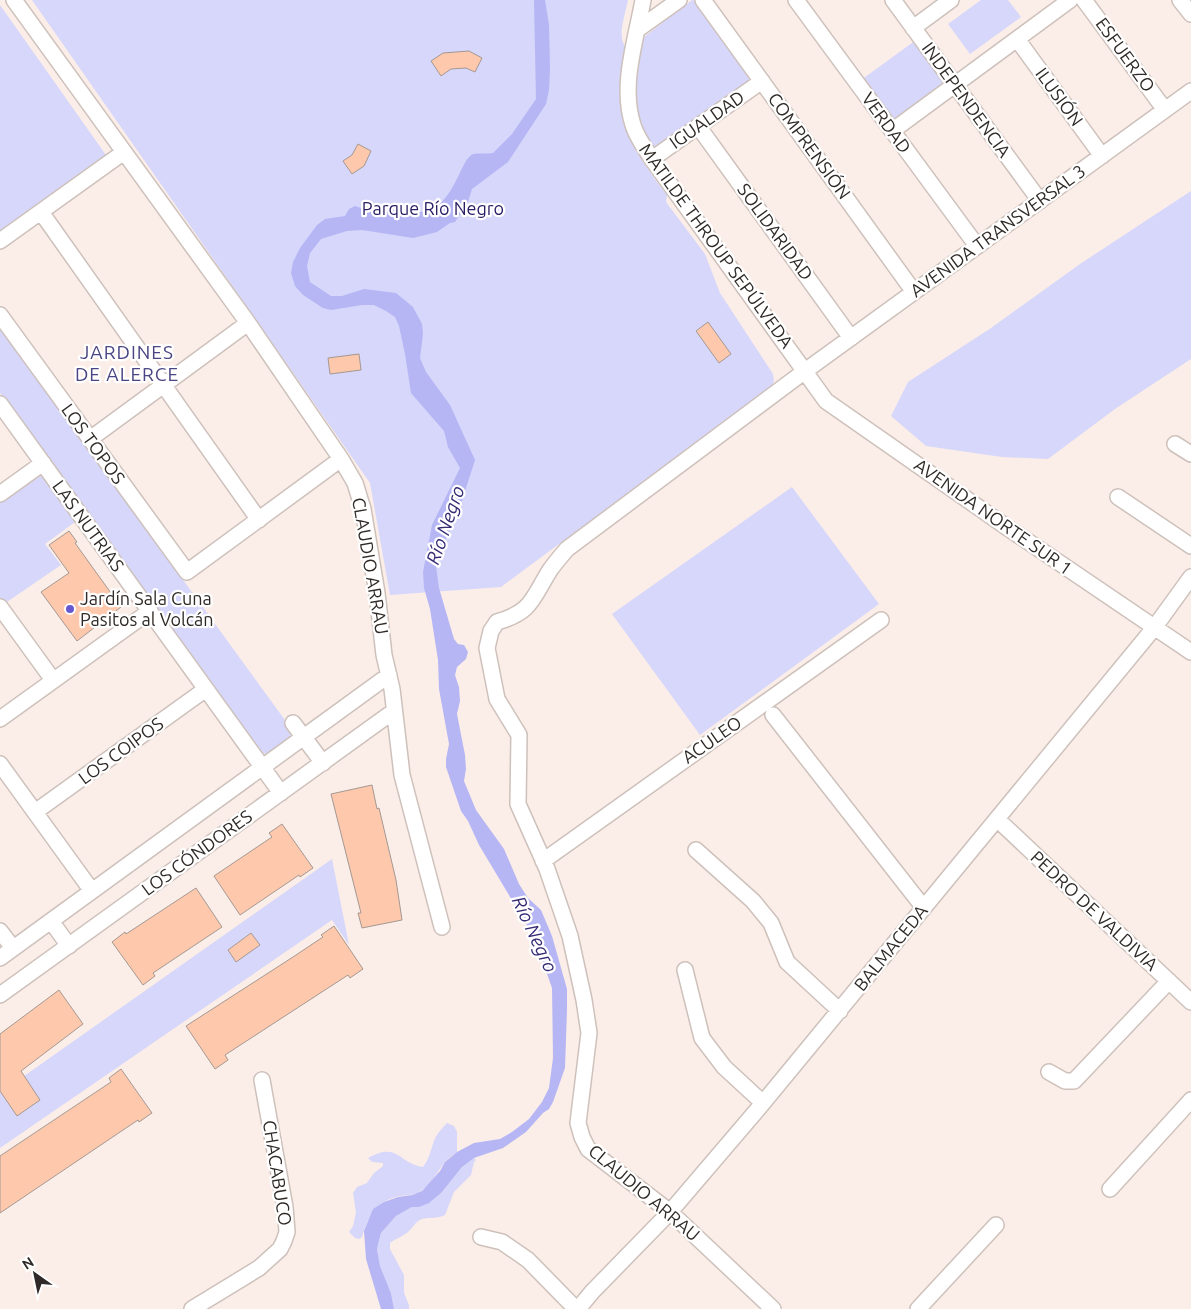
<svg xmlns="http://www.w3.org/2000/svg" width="1191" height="1309" font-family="Ubuntu,sans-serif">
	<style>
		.green { fill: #d6d7fa }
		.water { fill: #b6b6f5 }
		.building { fill: #fec8ad; stroke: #a49892 }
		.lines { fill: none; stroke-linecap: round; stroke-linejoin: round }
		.street-casing { stroke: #cec1bb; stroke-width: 18 }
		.street { stroke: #fff; stroke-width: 15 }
		.poi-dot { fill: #6757d0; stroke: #fff; stroke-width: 2 }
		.labels { text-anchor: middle; stroke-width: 4.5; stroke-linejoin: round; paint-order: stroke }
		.street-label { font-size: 18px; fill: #2f2a27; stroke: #fff }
		.park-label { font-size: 18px; fill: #2a1d65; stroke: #fff }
		.poi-label { font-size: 18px; fill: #2f2a27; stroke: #fff; text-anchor: start }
		.neighbourhood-label { font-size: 19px; letter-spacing: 1px; fill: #4a4583; stroke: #fff }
		.water-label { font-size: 19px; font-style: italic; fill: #352b74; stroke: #fff }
	</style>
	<rect width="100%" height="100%" fill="#fbeee8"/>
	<path class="green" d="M32,0H628C626,10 620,29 622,38C622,42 625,45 626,49C627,63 620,78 620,91C619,133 644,164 667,195L666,202L705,254L720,293L773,374L774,381L771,387L501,587L390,595L370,483Z
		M692,0L696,1L751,73L750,84L656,149L652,148C630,109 634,80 644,37Z
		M981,0H1008L1021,17L970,54L948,24Z
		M0,5L106,155L0,232Z
		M916,40L946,84L894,122L861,80Z
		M1191,191V359L1115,409L1048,459L1002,457L926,446L891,416L908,382L991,328L1080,264Z
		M0,328L290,727L291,738L269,754L262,753L259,750L0,393Z
		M40,476L44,478L75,522L45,544L61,565L4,604L0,598V503L36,477Z
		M792,487L879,604L700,735L612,614Z
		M332,859L349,945L332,920L0,1148V1093Z
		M447,1123L454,1126L457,1132V1152C453,1155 448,1158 445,1162C437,1172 432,1183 422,1190C416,1195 408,1195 400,1196C376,1201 369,1215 362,1237L359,1239L355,1238L349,1232L353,1226L356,1212L353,1193L357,1187L367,1183L374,1173L383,1166V1163L372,1162L368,1158C398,1141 398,1163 423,1167C429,1159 430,1153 433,1144C435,1136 441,1129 447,1123Z
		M474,1158L476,1160L474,1162L471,1175L454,1192L445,1215C437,1219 430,1217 422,1219C416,1221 414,1226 410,1230C405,1236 396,1238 390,1243V1249L404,1275V1293L409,1305V1309H394L391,1293L380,1266L377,1249L381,1233L396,1216L412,1207H419L442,1192L462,1167Z"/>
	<path class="water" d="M534,0H545L549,25L550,68L549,90L546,104L508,162L472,189L468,202L455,222L450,223L437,232L413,238L362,230L347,231L321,239L310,253L307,266L310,282L331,296H342L364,289L396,293L413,307L422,324L423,334L420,358L426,372L450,405L475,460L456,519L435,559L439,588L454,639L458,644L464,645L468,652L466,659L457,667L455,675L459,687L460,701L457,714L465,755L466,769L464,781L476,810L504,849L519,884L528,898L541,910L552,936L567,989V1010L565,1068L553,1102L549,1109L543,1113L526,1132L503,1148L474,1158L462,1167L442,1192L429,1203L419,1207H412L396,1216L381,1233L377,1249L380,1266L391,1293L394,1309H381L366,1259L364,1231L373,1209L384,1202L398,1197L412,1195L422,1191L440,1171L445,1162L457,1152L474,1143L500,1139L512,1132L529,1119L542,1102L549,1088L553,1058L552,988L534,937L479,845L468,821L461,811L446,767V759L449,744L439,689L438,660L430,609L424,588L423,572L432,525L460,468L448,447L444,431L411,393L405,354L399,326L395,317L386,311L374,305H362L331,310L323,308L303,295L295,286L291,273L293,262L300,248L317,225L325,219L345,216L349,209L355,206L361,208L424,212C455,205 460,159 473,154C478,153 487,154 493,153L512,134L536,99Z"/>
	<path class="building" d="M469,51L482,58L475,72L466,68L451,69L441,76L431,61L443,53Z
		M358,144L371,151L364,166L352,174L343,161L352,155Z
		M708,322L731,354L719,363L696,331Z
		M359,354L361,370L330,374L328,358Z
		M69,531L77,542L75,543L121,607L77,641L41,592L69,573L49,545Z
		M372,785L377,809L379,808L396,880L402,920L362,928L358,913H361L331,794Z
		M282,824L313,868L300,877L299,875L240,915L214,876L272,837L269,833Z
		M196,888L222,927L153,973L155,976L143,985L112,942L125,932L126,934Z
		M334,926L363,969L350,978L348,975L225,1055L228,1060L215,1069L186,1026L293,957L323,937L321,935Z
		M251,933L260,945L236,962L228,950Z
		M59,990L83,1024L21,1071L40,1100L17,1116L0,1091V1034Z
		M121,1069L152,1113L139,1122L138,1120L126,1128L0,1213V1156L111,1082L109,1078Z"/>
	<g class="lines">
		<g class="street-casing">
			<path id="street" d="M14,0L248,323L341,459L355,483L363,509L377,593L384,655L392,689L402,775L442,927
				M643,0C636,40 620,85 633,125C637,138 645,148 652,159L826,401L1008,528L1191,652
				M703,0L914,292
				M796,0L977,246
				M893,0L1040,201
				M1084,0L1165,110
				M1180,0L1191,14
				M913,28L951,0
				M637,30L679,0
				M1017,39L1102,156
				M698,126L851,338
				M892,131L1070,0
				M652,159L762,81
				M41,212L259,520
				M0,241L124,152
				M0,315L187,572L341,459
				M0,404L281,793
				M90,439L248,323
				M1175,444L1191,454
				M0,494L43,463
				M1118,497L1191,546
				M0,607L53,680
				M773,715L924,908
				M0,719L150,611
				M293,723L323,763
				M0,764L92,891
				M35,812L206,689
				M997,819L1191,1002
				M696,850L753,901L771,923L787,962L840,1011
				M543,861L881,620
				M51,921L69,946
				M0,931L13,948
				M0,958L389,675
				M685,970L702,1038L724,1067L763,1103
				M0,995L394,711
				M1049,1072L1065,1081H1074L1169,981
				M1110,1189L1191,1100
				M481,1237L502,1242L528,1260L576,1309
				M192,1309L259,1268L280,1249L284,1241L287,1232L285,1207L262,1080
				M578,1309L592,1292L670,1212L763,1103L1154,628L1191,577
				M773,1309L670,1212L588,1149L582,1137L578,1123L589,1033L584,1000L570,936L547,869L518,804L519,735L497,699L487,648L491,631L497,622C532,612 532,599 550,570C555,563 561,556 567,549L805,371L1191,91
				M918,1309L996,1225"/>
		</g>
		<use href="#street" class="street"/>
	</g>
	<circle class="poi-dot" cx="70" cy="609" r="5"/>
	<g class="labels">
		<g class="street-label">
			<text transform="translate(1125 55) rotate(54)" y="6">ESFUERZO</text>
			<text transform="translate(1059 97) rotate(54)" y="6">ILUSIÓN</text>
			<text transform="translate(966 100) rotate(54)" y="6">INDEPENDENCIA</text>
			<text transform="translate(707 120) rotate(-35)" y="6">IGUALDAD</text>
			<text transform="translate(886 123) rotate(54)" y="6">VERDAD</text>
			<text transform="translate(809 146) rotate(54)" y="6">COMPRENSIÓN</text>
			<text transform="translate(998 231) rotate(-36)" y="6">AVENIDA TRANSVERSAL 3</text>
			<text transform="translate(775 232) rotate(54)" y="6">SOLIDARIDAD</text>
			<text transform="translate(716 246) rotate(54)" y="6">MATILDE THROUP SEPÚLVEDA</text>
			<text transform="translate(93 444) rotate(54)" y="6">LOS TOPOS</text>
			<text transform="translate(993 517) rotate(35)" y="6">AVENIDA NORTE SUR 1</text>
			<text transform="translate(88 526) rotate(54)" y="6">LAS NUTRIAS</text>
			<text transform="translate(370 566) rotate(80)" y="6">CLAUDIO ARRAU</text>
			<text transform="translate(712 740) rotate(-35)" y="6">ACULEO</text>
			<text transform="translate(121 751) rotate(-36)" y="6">LOS COIPOS</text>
			<text transform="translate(197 853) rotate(-36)" y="6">LOS CÓNDORES</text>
			<text transform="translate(1094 911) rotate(43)" y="6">PEDRO DE VALDIVIA</text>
			<text transform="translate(891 948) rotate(-51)" y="6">BALMACEDA</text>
			<text transform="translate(277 1173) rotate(81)" y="6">CHACABUCO</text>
			<text transform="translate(644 1193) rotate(40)" y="6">CLAUDIO ARRAU</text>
		</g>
		<g class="park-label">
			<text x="433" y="215">Parque Río Negro</text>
		</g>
		<g class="poi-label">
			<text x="80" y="605">Jardín Sala Cuna<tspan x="80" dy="21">Pasitos al Volcán</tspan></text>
		</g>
		<g class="neighbourhood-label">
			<text x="127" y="359">JARDINES<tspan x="127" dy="22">DE ALERCE</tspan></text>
		</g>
		<g class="water-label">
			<text transform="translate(445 525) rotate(-71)" y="7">Río Negro</text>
			<text transform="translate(535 934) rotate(65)" y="7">Río Negro</text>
		</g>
	</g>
	<g transform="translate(35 1274) rotate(327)" stroke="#ffffff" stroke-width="4" paint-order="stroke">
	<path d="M0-4L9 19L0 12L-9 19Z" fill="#2f2a27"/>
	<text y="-8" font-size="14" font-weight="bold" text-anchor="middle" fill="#2f2a27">N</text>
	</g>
</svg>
